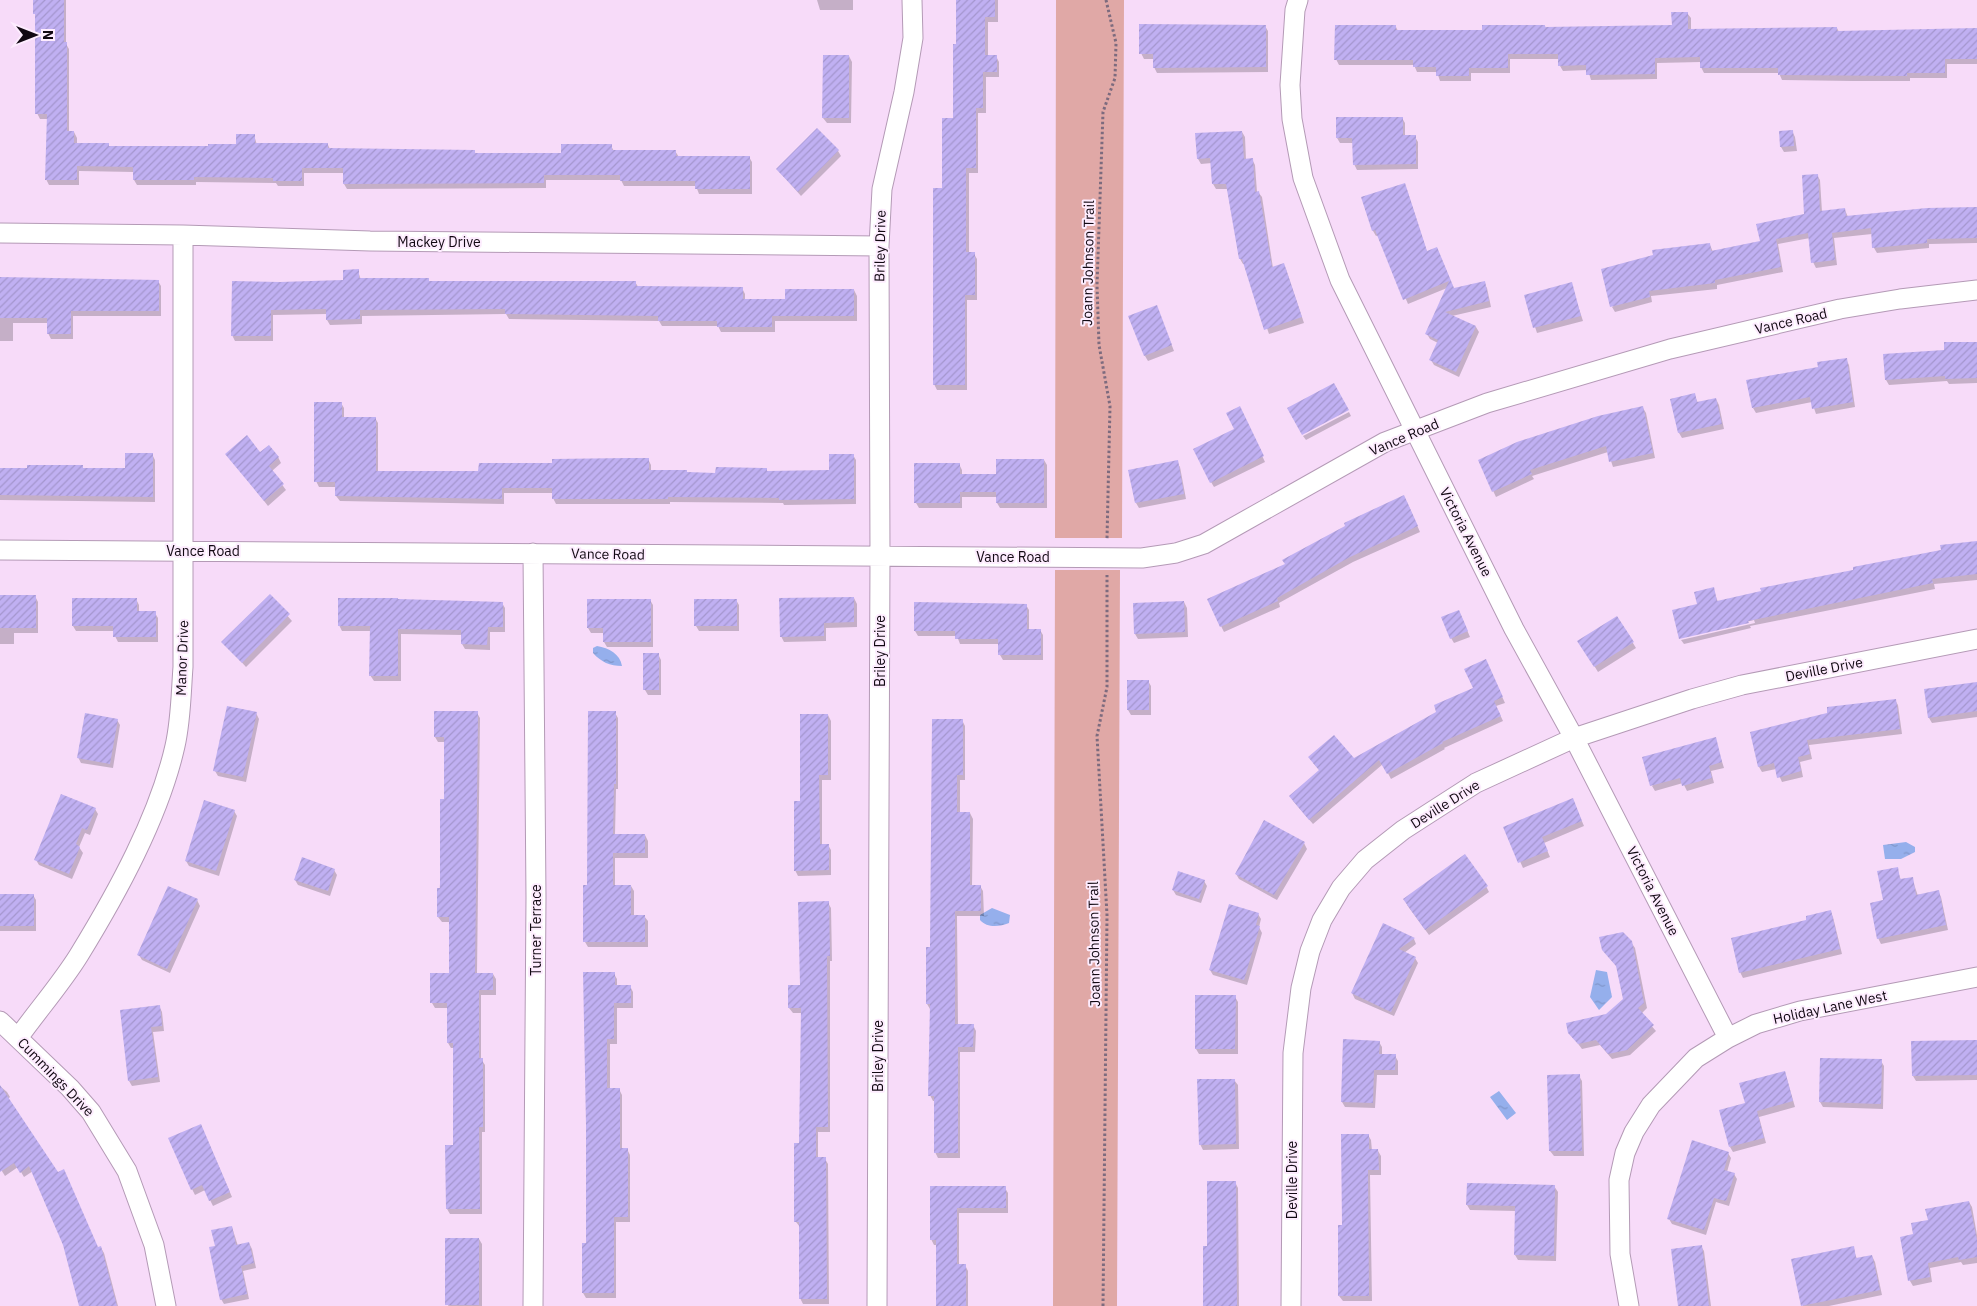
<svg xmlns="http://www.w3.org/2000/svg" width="1977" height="1306" font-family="'IBM Plex Sans',sans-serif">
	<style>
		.green { fill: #e0a8a6 }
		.water { fill: url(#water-ripples) }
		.shadow { fill: #0003 }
		.building { fill: url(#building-hatch) }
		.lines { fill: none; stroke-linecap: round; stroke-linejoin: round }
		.minor-casing { stroke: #b49ab6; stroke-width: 21 }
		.path { stroke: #7d6b7e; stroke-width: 3; stroke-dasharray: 2.5 2.5; stroke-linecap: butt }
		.minor { stroke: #fff; stroke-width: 19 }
		.labels { text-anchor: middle; stroke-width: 4; stroke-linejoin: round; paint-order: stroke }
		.street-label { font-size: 14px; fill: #110812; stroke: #fdecfe }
	</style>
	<defs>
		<pattern id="water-ripples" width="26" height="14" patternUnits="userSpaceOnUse" patternTransform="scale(1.25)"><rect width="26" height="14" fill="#95afec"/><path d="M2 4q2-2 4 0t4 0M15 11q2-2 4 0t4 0" fill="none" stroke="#7f95c9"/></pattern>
		<pattern id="building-hatch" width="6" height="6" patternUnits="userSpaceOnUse" patternTransform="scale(1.25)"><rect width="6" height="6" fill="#c0b0f2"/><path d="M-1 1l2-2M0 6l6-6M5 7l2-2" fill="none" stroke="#a496ce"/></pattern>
	</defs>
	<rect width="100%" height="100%" fill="#f7dbf9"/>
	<path class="green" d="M1056,0H1124L1122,538H1055Z
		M1055,570H1120L1117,1306H1053Z"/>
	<path class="water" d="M597,646C609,648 620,654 622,666C610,666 601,662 593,653V648Z
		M1906,842L1915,847V852L1901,859H1885L1883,845Z
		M992,908L1010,915L1009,923C999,927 987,928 980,920V915Z
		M1596,970L1607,972L1612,997L1599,1010L1590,997Z
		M1499,1091L1516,1113L1507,1120L1490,1097Z"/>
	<path class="shadow" d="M35,0H66V44L69,49V132H74L77,138V144L108,145L110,148L237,146L254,135L257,145H328L330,149L474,151L476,154H563L611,146L614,151H675L679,157H749L752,162V194H699L696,186H624L621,180H546V188L347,189L344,184V173H304V186H278L276,183L196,182V185H137L134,180V172L79,171V185H49L46,179L48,119H40L37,113V17L35,14Z
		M817,0H853V10H820Z
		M957,0H998V22H988V56H996L999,62V77H986V113H978V173H969V254H974L977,259V300H967V390H937L934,384L943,190L954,119L958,45Z
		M1687,13L1691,18V30L1837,28L1839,32L1977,29V64H1947V78H1910V81H1852L1782,80L1779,73H1704L1701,67V62L1657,63V79L1591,80L1588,70L1563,71L1560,66L1559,59H1510V73H1471V81H1440L1437,72H1417L1414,65H1339L1336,59L1396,27L1398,31H1484L1545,26L1546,28L1673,26Z
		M1265,26L1268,31V72L1157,73L1154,67V59H1144L1141,53Z
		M849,56L852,62L851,123H827L823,118Z
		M1402,118L1405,123V137H1415L1418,142V169L1357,170L1354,164V143H1340L1337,138Z
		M1792,131L1795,137L1797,151L1784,152L1781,147L1780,133Z
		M1242,132L1245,137L1246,160L1252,159L1255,165L1257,192H1258L1262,197L1273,268L1283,264L1286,269L1304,323L1269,334L1245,264H1243L1240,259L1228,189H1216L1213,184L1212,163L1201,164L1198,159Z
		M838,151L841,156L801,196L777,169Z
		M1817,175L1820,180L1822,212L1845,210L1848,217L1977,208V243L1929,244V248L1877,253L1874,248L1872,234L1834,238L1837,265L1816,268L1813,262L1810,238L1778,244L1783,272L1717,285V289L1651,296L1652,302L1615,312L1612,307L1710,245L1713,252L1761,242L1806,215Z
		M1407,190L1427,252L1437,248L1454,289L1484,283L1487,288L1491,307L1452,316L1476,327L1479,332L1459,377L1434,365L1431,360L1438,343L1430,339L1427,334L1447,288L1408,304L1379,235L1376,236L1373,231L1363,198Z
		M358,271L361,280H428L430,282H635L639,288H742L745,294V300H786L854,290L857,296V321H775V332H721L718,326H662L659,321L509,319L506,314L362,316V324L330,325L327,320V314L273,315V341H235L232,335L280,283L345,282Z
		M0,279L158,281L161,286V316H73V339H51L48,333V323H13V341H0Z
		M1571,284L1583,321L1537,333L1525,296Z
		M1159,312L1174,351L1148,361L1145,356Z
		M1977,343V383L1949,384L1947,381L1889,385L1886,380L1884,355L1945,351Z
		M1846,359L1849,365L1855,407L1816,414L1812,402L1756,413L1753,408L1819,368Z
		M1694,394L1698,403L1716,399L1719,405L1724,429L1682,438L1679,433L1672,399Z
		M341,403L344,408V418H375L378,423V472H480L553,464L648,459L651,465V471L688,474H717L766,469L768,472H830L853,455L856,460V504L784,505L783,503L670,502V504H556L553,498V493H504V504L340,501L336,496V487H319L316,481Z
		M1643,408L1646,413L1655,458L1613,467L1608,452L1532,476L1534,479L1496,497L1479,461Z
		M1349,412L1351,416L1306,440L1303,436Z
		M1242,413L1265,462L1214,487L1211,482Z
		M152,454L155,460V502L0,500V469H127Z
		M227,454L278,457L281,463L272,471L286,490L268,506Z
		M1044,460L1047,465V508H1000L997,503V497H962V508H919L916,503L959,464L962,470V475H997Z
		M1177,462L1180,467L1186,499L1139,508L1136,503L1130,471Z
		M1407,502L1420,532L1353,562L1279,603L1280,607L1224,632L1221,626L1286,565L1346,526Z
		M1977,542V580L1934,584L1935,589L1750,626L1751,628L1684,644L1681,640L1755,623L1754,620L1680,638L1699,605L1713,589L1718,602Z
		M0,596H35L38,602V633H14V644H0Z
		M270,596L292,621L246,667L223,642Z
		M854,598L857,604V627L826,628V641L784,642L781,636Z
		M73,599H136L139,605V613H155L158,618V642H118L115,636V631H76L73,626Z
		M650,600L653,605V647H607L604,642V633H591L588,628Z
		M696,600H736L739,605V631H699L696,626Z
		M399,601L502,603L505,608V632H490V650L465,649L462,644V635L401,634V681H374L370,675L371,631H342L339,625Z
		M1184,602L1187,608L1188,637L1138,639L1135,634Z
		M1026,605L1029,610V630H1040L1043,635V660H1003L1000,655V644H960L957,636H918L915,631Z
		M1459,611L1470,637L1454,643L1451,638Z
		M1617,617L1636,648L1598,672L1579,641Z
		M658,654L661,660V695H648L645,690Z
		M1488,666L1505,703L1496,706L1503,721L1444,748L1445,749L1391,779L1383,764L1313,824L1293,801L1320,771L1313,763L1353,760L1438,712L1475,688Z
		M1148,681L1151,686V715H1131L1128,710Z
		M1977,683V717L1932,723L1929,718Z
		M1895,700L1898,705L1902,734L1809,745L1812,759L1800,762L1803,777L1782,782L1776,769L1762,772L1759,767L1751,733Z
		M256,713L259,719L246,782L218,776L215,771Z
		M477,713L480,718L477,974H493L496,979V995H481V1059L485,1065V1132H482V1214H450L447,1209L454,1146V1048H451L448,1043V1008H435L432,1003L450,974V922H442L438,917L445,800V742H438L435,737Z
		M615,713L618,718V789H616L615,835H645L648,841V858H615V886H631L634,891V916H644L648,921V947H588L585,942L589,886Z
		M828,715L831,721V780H822V845H828L831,850V875L798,876L795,870L801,802Z
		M117,720L120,725L113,768L81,763L78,757Z
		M962,720L965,726V780H960V813H970L973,819L972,886H980L983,891L984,916H957L958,1025H973L976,1031L975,1052H960V1158H938L935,1152V1101H933L930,1095V1009L927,1004V949H931Z
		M1715,739L1724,768L1711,771L1714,783L1687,791L1683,783L1655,791L1652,786Z
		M1575,805L1584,826L1544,843L1550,857L1523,868L1505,828Z
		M95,809L98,814L90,835L85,833L79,847L83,853L72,879L39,865L36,860Z
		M234,811L237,816L219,876L189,866L186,861Z
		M1304,843L1307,849L1277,900L1239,879L1236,874Z
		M1897,869L1901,880L1912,878L1918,896L1938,891L1941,897L1948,930L1881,944L1878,938L1884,901Z
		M334,870L337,875L330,896L298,885L295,880Z
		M1204,881L1207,886L1201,903L1176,895L1173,890Z
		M1486,886L1489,892L1429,935L1407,905Z
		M0,895H33L36,900V931H0Z
		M197,900L200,906L170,973L142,960L139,955Z
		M828,903L831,908L832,961H830V1132H818V1159H825L828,1164L829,1304H803L800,1298V1227L796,1222L800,1144L802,1013H793L789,1008L801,986Z
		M1830,911L1833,917L1842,954L1743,978L1740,972L1808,920Z
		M1258,914L1261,919L1259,927L1262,933L1247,985L1213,975L1210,970Z
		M1384,925L1414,939L1416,944L1404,953L1415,958L1418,963L1394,1016L1355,999L1352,993Z
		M1631,942L1635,948L1647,1008L1641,1014L1656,1031L1630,1055L1612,1059L1600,1045L1582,1049L1569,1032L1606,1016L1624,999L1618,968L1603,950Z
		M614,974L617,979V986H630L633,992V1008H617V1044H610V1089H619L622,1095V1149H627L630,1155V1222H616V1298H586L583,1293V1244H587L588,1125Z
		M1235,997L1238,1002V1054H1199L1196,1049Z
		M159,1006L162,1012L164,1031L153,1032L160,1082L132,1086L129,1081Z
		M1977,1041V1080L1916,1081L1913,1076Z
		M1379,1042L1382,1047V1055L1395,1056L1398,1061V1075H1377L1375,1108L1345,1107L1342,1102Z
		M1881,1061L1884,1066L1883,1109L1823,1107L1820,1102Z
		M1785,1072L1795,1107L1759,1117L1766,1143L1733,1152L1730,1147L1746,1104Z
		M1549,1076H1579L1582,1081L1584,1156H1554L1550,1151Z
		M1234,1080L1238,1085L1239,1149L1203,1150L1200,1144Z
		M0,1086L7,1092L10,1097L8,1099L98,1249L101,1248L104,1253L118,1306H80L64,1245L33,1171L24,1177L18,1167L5,1176L0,1168Z
		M203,1130L232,1197L213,1206L205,1190L195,1195L192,1189Z
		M1368,1135L1371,1140L1372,1151H1378L1381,1156V1175H1370L1372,1301H1343L1339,1296Z
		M1728,1153L1731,1158L1727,1172L1734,1174L1737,1179L1729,1206L1716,1202L1706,1235L1672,1224L1669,1219Z
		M1235,1182L1238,1188L1239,1306H1205L1208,1247Z
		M1468,1185L1554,1186L1558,1192L1556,1261L1518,1260L1515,1255L1516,1211L1470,1210L1467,1205Z
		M931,1187L1005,1188L1008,1193V1213H959V1265H965L968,1271V1306H937V1245H934L931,1239Z
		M1969,1202L1972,1207L1977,1235V1263L1963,1265L1961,1262L1930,1268L1932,1282L1913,1286L1910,1281L1915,1235L1929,1221Z
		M232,1227L238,1246L249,1243L252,1249L256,1268L243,1271L249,1299L224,1304L221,1299L216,1247Z
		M479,1239L482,1244V1306H448Z
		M1701,1246L1704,1251L1711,1306H1679Z
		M1853,1248L1857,1259L1872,1256L1875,1262L1882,1295L1829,1306H1803L1793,1260Z"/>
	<path class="building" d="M33,0H64V42H67V131H74V143H109V146H208V144H236V134H255V143H328V148L475,150V153H561V144H612V150H676V156H750V189H695V181H620V175H544V183L343,184V168H302V181H273V178L194,177V180H133V167L77,166V180H45L47,114H35V14H33Z
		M956,0H995V17H985V55H997V72H983V108H976V168H966V252H975V295H965V385H933V188H942V118H953V44H956Z
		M1671,12H1688V29L1837,27V31L1977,28V59H1945V73H1907V76L1778,75V68H1700V57L1655,58V74L1586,75V65L1558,66V54H1508V68H1469V76H1436V67H1413V60H1334L1335,25H1396V30H1482V25H1545V27L1672,25Z
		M1139,24L1266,25V67L1153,68V54H1139Z
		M823,55H849V118H822Z
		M1336,117H1403V135H1416V164L1353,165L1352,138H1336Z
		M817,128L839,150L798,192L776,169Z
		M1793,130L1794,146L1780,147L1779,131Z
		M1242,131L1244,159L1253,158L1255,192L1259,191L1272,267L1284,263L1302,317L1264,330L1242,259H1239L1226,184H1212L1210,158L1197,159L1195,133Z
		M1818,174L1820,211L1845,208L1846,216L1927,208L1977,207V238L1927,239V243L1872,248L1871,228L1832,233L1835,260L1811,263L1808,233L1776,239L1781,267L1715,280V283L1649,291L1650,297L1610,307L1601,269L1653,255L1652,250L1710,243L1711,251L1760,241L1756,224L1804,214L1802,175Z
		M1405,183L1427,251L1437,247L1454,288L1485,281L1489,301L1445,312L1476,326L1456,372L1429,360L1438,340L1425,334L1449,281L1403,300L1375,230L1372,231L1361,197Z
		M359,269V278H429V281H636V286L743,287V299H785V289H854V316H772V327H717V321H658V316L505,314V309L360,310V319L326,320V309L271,310V336H231L232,281L280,282L343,280V270Z
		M0,277L159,280V311H71V334H47V318H0Z
		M1572,282L1581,316L1533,328L1524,295Z
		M1157,305L1172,345L1144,356L1128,316Z
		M1944,342H1977V378L1945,379V376L1885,380L1883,354L1944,350Z
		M1847,358L1853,402L1812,409L1810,397L1752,408L1746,380L1818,367L1817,362Z
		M1334,383L1349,410L1302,435L1287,408Z
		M1695,393L1697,402L1716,398L1722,424L1678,433L1670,399Z
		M314,402H342V417H376V471H478L479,463H552V459L629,458H649V470H687V472L715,473L716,467L767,468V471L829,470V454H854V499L779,500V498L668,497V499H552V488H502V499L335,496V482H314Z
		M1240,406L1264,456L1210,483L1193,449L1234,429L1226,413Z
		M1643,406L1653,453L1609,462L1606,446L1530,470L1532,474L1492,492L1478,460L1517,442L1598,416Z
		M247,435L260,452L269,445L279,457L269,466L284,484L264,501L225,454Z
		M125,453H153V497L0,495V468H27V465H83V468H125Z
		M996,459H1044V503H996V492H960V503H914V463H960V474H996Z
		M1178,460L1184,494L1135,503L1128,470Z
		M1404,495L1418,526L1350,557L1277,598L1278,601L1220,627L1207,599L1285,564L1282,560L1345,526L1344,523Z
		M1977,541V574L1932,579L1933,583L1748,621L1749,623L1679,639L1672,610L1697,604L1694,592L1714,587L1717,601L1761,591L1760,588L1853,570V567L1941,550L1940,545Z
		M270,594L290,614L242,663L221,642Z
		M0,595H36V628H0Z
		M854,597V622L824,623V636L780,637L779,598Z
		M72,598H137V611H156V637H113V626H72Z
		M338,598H398V599L503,602V627H488L487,645L461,644V630L398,629V676H369L370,626H338Z
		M587,599H651V642H603V628H587Z
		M694,599H737V626H694Z
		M1184,601L1185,632L1134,634L1133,603Z
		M914,602L1027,604V629H1041V655H998V639H955V631H914Z
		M1459,610L1468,631L1450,639L1441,617Z
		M1617,616L1634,642L1594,667L1577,641Z
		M643,653H659V690H643Z
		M1486,659L1503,697L1494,701L1501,716L1442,742L1443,743L1387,774L1379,760L1309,820L1289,796L1319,770L1308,757L1334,735L1354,758L1436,712L1434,705L1473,688L1464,669Z
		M1127,680H1149V710H1127Z
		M1977,682V711L1928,718L1924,689Z
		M1896,699L1900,729L1807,740L1810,754L1798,757L1801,771L1777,778L1774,763L1758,767L1750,732L1827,713V707Z
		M227,706L257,712L243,777L213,771Z
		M434,711H478L475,973H493V990H479V1058H483V1127H479L480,1209H446L445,1145H453V1043H447V1003H430V973H449V917H437V888H440V799H444V737H434Z
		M588,711H616V784H614L613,834H645V853H613V885H631V915H645V942H583V885H587Z
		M85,713L118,719L110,764L77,758Z
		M800,714H828V775H819L820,844H829V870L794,871V801H800Z
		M932,719H963V775H957V812H970V885H981V911H955V1024H974L973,1047H958V1153H934V1096H928L930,1004H926V947H930Z
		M1716,737L1722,762L1709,766L1712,778L1682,786L1680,778L1650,786L1642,757Z
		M61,794L96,808L87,830L82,828L76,844L80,847L69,874L34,860Z
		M1573,798L1582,821L1542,837L1548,851L1518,863L1503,827Z
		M204,800L235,810L216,871L185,861Z
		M1264,820L1305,842L1274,895L1235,874Z
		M1465,854L1488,886L1425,930L1403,899Z
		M302,857L335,869L328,891L294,880Z
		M1898,867L1900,879L1913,877L1916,895L1939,890L1946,925L1877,939L1870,903L1883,900L1877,871Z
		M1178,871L1205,880L1199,899L1172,890Z
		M168,886L198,899L167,969L137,955Z
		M0,894H34V926H0Z
		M829,901L830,956H827L828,1127H816V1157H826L827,1299H799V1222H794V1143H799L801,1008H788V985H800L798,902Z
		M1229,904L1259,913L1256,925L1260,926L1244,980L1209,970Z
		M1831,910L1840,949L1739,973L1731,938L1806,920V916Z
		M1383,923L1415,938L1399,949L1416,957L1391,1012L1351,993Z
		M1623,932L1632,941L1644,1003L1638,1008L1654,1025L1627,1050L1608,1054L1596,1040L1578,1044L1568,1033L1566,1023L1606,1014L1623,999L1616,966L1602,950L1599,937Z
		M583,972H615V985H631V1003H614V1039H607V1088H620V1148H628V1217H614V1293H582V1243H586V1125Z
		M1195,995H1236L1235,1049H1195Z
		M160,1005L162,1026L151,1027L158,1077L128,1081L120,1010Z
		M1343,1039L1380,1041L1379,1054H1396L1395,1070H1374L1373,1103L1341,1102Z
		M1977,1040V1075L1912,1076L1911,1041Z
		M1820,1058L1882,1059L1881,1104L1819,1102Z
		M1785,1071L1793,1101L1757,1111L1764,1138L1729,1147L1719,1110L1745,1103L1739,1083Z
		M1580,1074L1582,1151H1549L1547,1075Z
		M1197,1079H1235L1236,1144L1199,1145Z
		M0,1085L58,1172L64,1169L98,1247L101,1246L117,1306H79L63,1245L29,1166L20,1173L14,1163L0,1172Z
		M201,1124L230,1192L209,1201L202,1185L191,1190L168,1138Z
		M1341,1134H1369V1149H1378L1379,1170H1368L1369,1296H1338V1225H1342Z
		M1692,1140L1729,1152L1724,1170L1735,1173L1726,1201L1714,1198L1704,1230L1667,1219Z
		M1207,1181H1236L1237,1306H1203V1246H1207Z
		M1467,1183L1555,1185L1554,1256L1514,1255L1515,1206L1466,1205Z
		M930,1186H1006V1208H957V1264H966V1306H936V1240H930Z
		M1969,1201L1977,1240V1257L1959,1260L1958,1257L1928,1263L1930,1277L1908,1281L1900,1237L1913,1234L1911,1223L1928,1220L1925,1209Z
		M232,1226L236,1245L249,1242L254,1263L241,1266L247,1294L220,1300L209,1247L215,1246L211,1230Z
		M445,1238H479V1305H445Z
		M1702,1245L1709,1306H1678L1671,1249Z
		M1854,1246L1856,1258L1872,1255L1880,1290L1801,1306L1791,1259Z"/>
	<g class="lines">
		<g class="minor-casing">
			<path id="minor" d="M1298,0L1295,10L1290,85L1292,119L1303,178L1340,280L1514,629L1574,738L1728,1038
				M0,233L183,235L370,241L879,246
				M0,550L1142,558L1176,553L1204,544L1385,442L1487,403L1670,349L1840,309L1900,299L1977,290
				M533,553L536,897L533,1306
				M0,1021L70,1088L91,1112L127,1171L154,1245L166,1306
				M18,1038C38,1010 61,984 79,955C117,893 159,817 175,746C181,720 181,693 183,667V235
				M877,1306L880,557L879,246L882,189L904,92L913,38L912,0
				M1291,1306L1293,1053L1301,988L1310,951L1322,920L1341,888L1365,860L1403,830L1476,783L1574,738L1692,699L1742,685L1977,639
				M1629,1306L1620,1254L1619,1180L1625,1153L1634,1132L1651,1105L1696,1058L1728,1038L1756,1024L1800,1011L1977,977"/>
		</g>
		<path class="path" d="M1106,0L1116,43L1115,78L1103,112L1097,285L1099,345L1110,406L1107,539
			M1103,1306L1107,915L1097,736L1107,687V575"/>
		<use href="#minor" class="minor"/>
	</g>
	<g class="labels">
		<g class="street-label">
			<text x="439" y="247">Mackey Drive</text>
			<text transform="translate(880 246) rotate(-89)" y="5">Briley Drive</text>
			<text transform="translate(1088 263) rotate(-89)" y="5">Joann Johnson Trail</text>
			<text transform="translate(1791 321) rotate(-13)" y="5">Vance Road</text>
			<text transform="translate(1404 437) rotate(-23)" y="5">Vance Road</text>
			<text transform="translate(1466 532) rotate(63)" y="5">Victoria Avenue</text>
			<text x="203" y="556">Vance Road</text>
			<text transform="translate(608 554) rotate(1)" y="5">Vance Road</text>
			<text x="1013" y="562">Vance Road</text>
			<text transform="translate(880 651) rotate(-90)" y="5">Briley Drive</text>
			<text transform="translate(182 658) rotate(-88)" y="5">Manor Drive</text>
			<text transform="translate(1824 669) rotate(-11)" y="5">Deville Drive</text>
			<text transform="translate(1445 804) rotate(-32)" y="5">Deville Drive</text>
			<text transform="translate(1653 891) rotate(63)" y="5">Victoria Avenue</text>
			<text transform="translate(536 930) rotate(-90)" y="5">Turner Terrace</text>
			<text transform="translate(1094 944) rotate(-91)" y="5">Joann Johnson Trail</text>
			<text transform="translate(1830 1007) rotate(-12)" y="5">Holiday Lane West</text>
			<text transform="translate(878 1056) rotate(-90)" y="5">Briley Drive</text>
			<text transform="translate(56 1077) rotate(46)" y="5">Cummings Drive</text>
			<text transform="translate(1292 1180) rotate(-90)" y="5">Deville Drive</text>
		</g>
	</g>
	<g transform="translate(35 35) rotate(90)" stroke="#fdecfe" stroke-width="4" paint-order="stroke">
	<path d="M0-4L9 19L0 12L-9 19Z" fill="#110812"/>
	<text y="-8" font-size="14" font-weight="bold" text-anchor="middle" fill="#110812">N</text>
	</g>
</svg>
